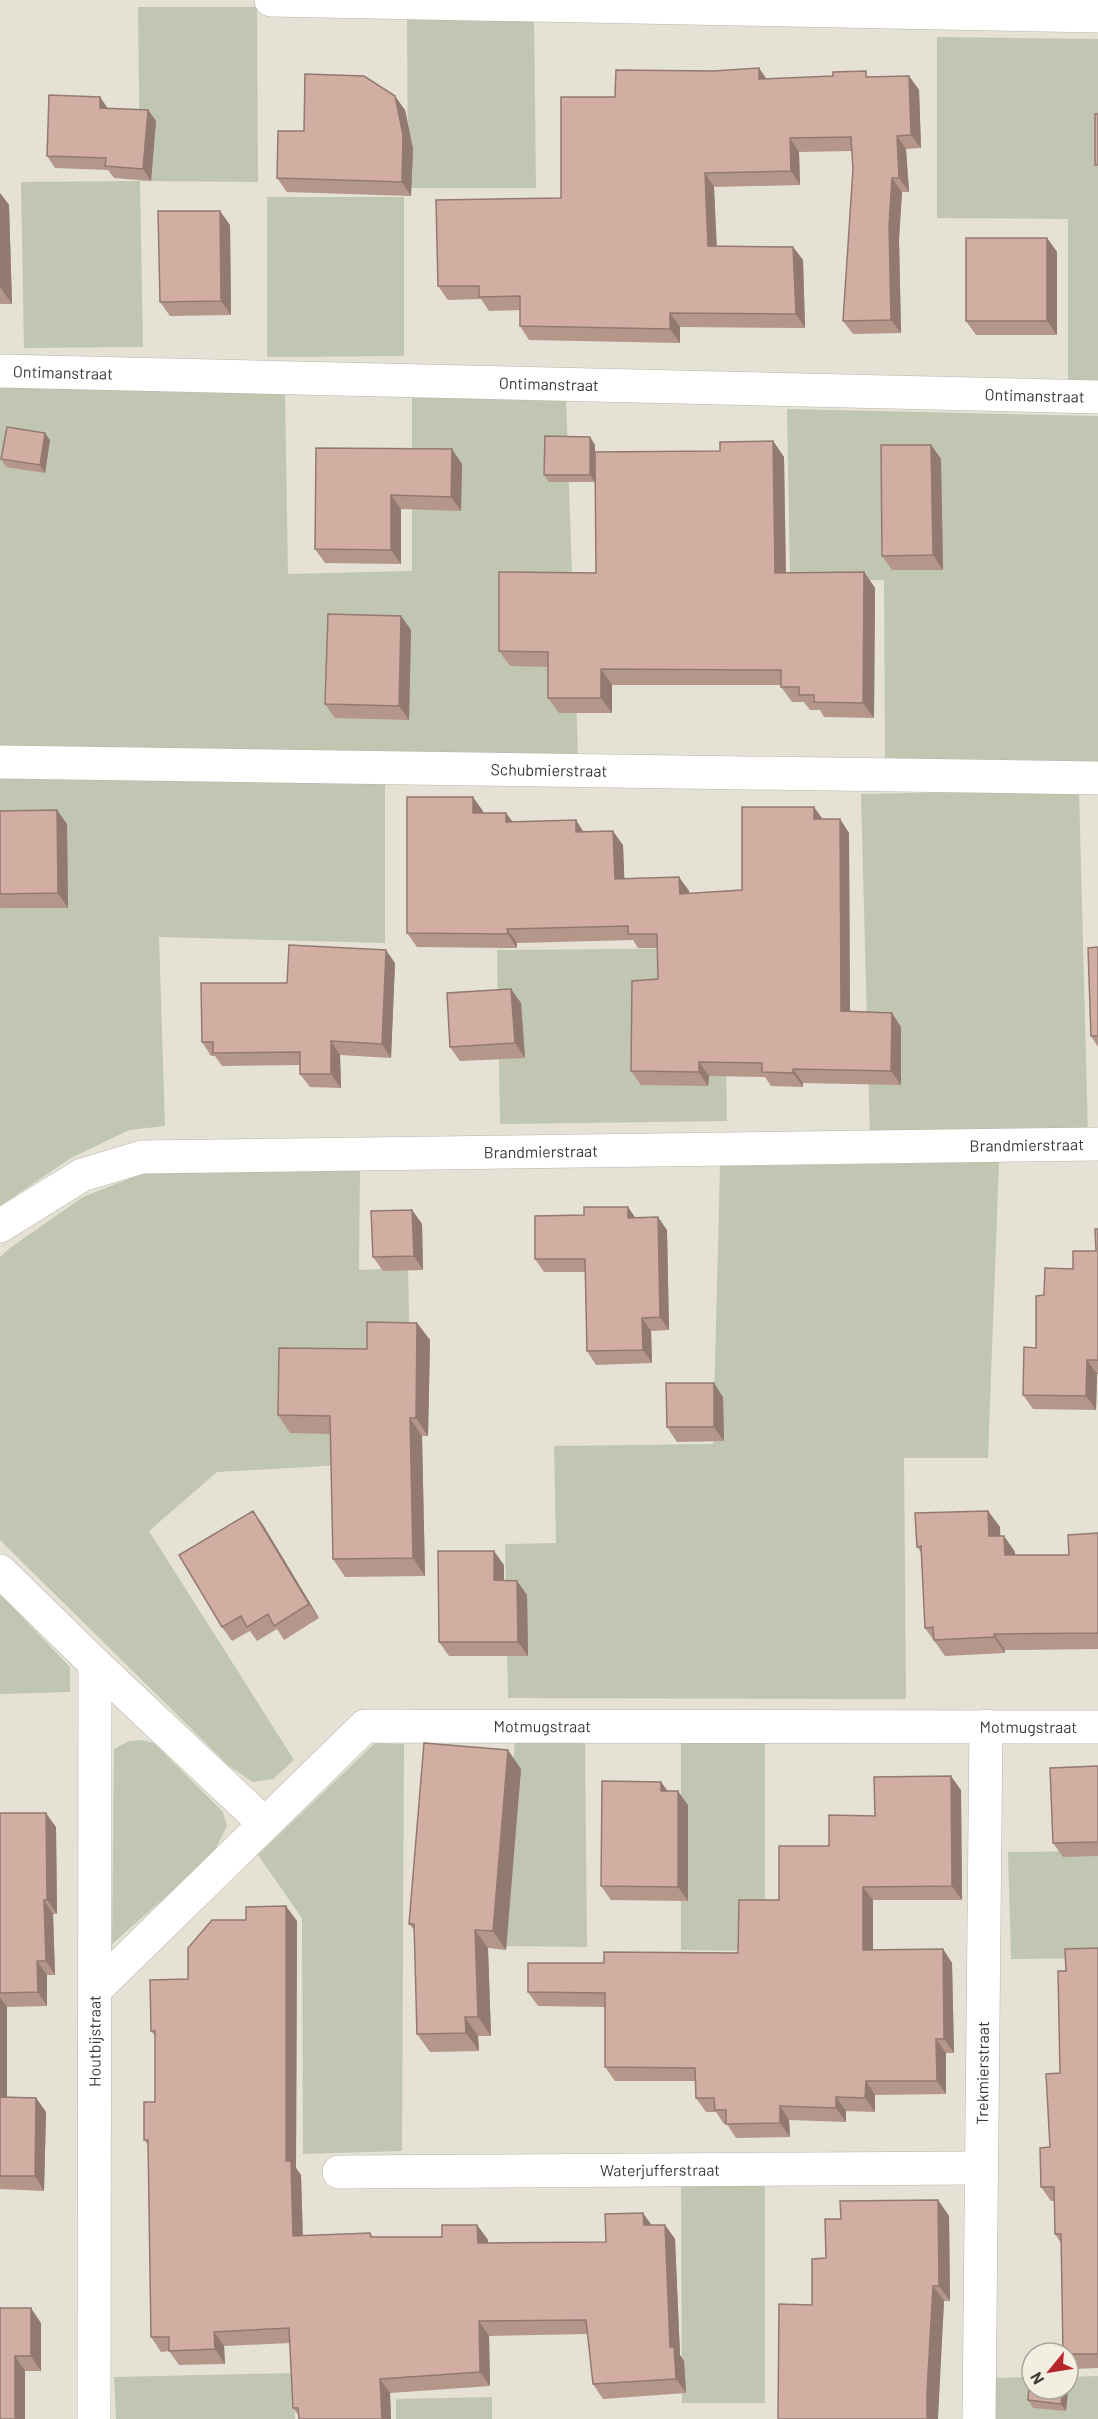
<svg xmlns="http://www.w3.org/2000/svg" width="1098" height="2419" font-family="Barlow,sans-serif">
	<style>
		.green { fill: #c0c6b2 }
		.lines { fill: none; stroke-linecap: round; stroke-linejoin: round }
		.street-casing { stroke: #b8b4a8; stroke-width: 34 }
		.street { stroke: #fff; stroke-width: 33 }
		.wall { fill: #b5968b }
		.shaded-wall { fill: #937a71 }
		.building { fill: #d2aea2; stroke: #937a71; stroke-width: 1.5 }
		.labels { text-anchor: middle; stroke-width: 5; stroke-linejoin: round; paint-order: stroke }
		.street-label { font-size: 16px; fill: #3d3b36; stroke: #f3eee2 }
	</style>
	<rect width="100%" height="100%" fill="#e5e1d5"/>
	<path class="green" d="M138,7H257L258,182L140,181L143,347L24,348L21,182L140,181Z
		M407,15H534L536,188H408Z
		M937,37L1098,39V387H1068V219L937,218Z
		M267,197H404V356L267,357Z
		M0,387L285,393L288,574L412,571V395L566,397L578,755L0,750Z
		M787,409L1098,416V770L885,768L884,580L790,581Z
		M0,768L385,771V943L159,937L165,1126L129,1130L71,1158L0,1206Z
		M1079,790L1088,1136L870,1140L861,794Z
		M724,948L727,1121L500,1124L497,950Z
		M999,1162L988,1458H904L906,1699L508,1698L505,1544L556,1543L554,1446L713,1444L720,1166Z
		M360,1167L359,1270L408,1268L412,1461L217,1472L149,1531L294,1760L273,1779L253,1782L229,1766L0,1540V1257L10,1248L83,1197L149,1171Z
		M0,1594L70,1667V1692L0,1694Z
		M681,1737H765V1951L681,1950Z
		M142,1740L154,1743L223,1812L227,1826L212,1856L112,1944L114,1749L129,1741Z
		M515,1740H585L587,1947L498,1946Z
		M375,1743L404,1744L402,2151L303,2154L302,1918L258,1855Z
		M1098,1851V1958L1011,1959L1008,1852Z
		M681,2184H765V2403H682Z
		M294,2373L295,2419H116L114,2377Z
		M1098,2376V2419H995L994,2378L1032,2377V2389H1068V2377Z
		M492,2397V2419H396V2399Z"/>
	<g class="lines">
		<g class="street-casing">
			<g id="street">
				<path d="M271,0L1098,16"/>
				<path id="s1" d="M0,371L1098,397"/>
				<path id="s2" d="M0,762L1098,778"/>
				<path id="s3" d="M0,1226L82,1175L142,1157L1098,1144"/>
				<path d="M0,1571L95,1664L264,1823"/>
				<path id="s4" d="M95,1990L365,1726L1098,1727"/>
				<path id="s5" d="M339,2172L980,2168"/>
				<path id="s6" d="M94,2419L95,1664"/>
				<path id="s7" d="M979,2419L986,1726"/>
			</g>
		</g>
		<use href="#street" class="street"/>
	</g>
	<path class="wall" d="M909,76L919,90L921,148L906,149L909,192H902L899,239L901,333L853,334L843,321L853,169L852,151L799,152L800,185L714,187L717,246L793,247L803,260L805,328L680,327V343L529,340L520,326V310L489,311L481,299L448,300L438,286L561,198L615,97L766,79Z
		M100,97L108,109L148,110L156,121L151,181L114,178L108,170L55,168L47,156Z
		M405,110L413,149L411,196L287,192L277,178L304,131Z
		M0,193L9,205L12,304H0Z
		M230,225L231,315L170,316L160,302Z
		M1047,238L1057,252V335H976L966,321Z
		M590,437L595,445V452L720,451L773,441L784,457L786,573L864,572L875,588L874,718L824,717L820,710H810L804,702H792L781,687V685H612V713H559L548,698V667L510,666L499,651L596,573L595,482H549L544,475Z
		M50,440L45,473L6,467L1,459Z
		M931,445L941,459L943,570H892L882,556Z
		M316,448L462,464L461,511L401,509V564L325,563L315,549Z
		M401,616L411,630L409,720L335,718L325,704Z
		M0,811L67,824L68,908H1L0,906Z
		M483,811V813H506L513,822L584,832L623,845L624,879L679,877L689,891V894L742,890L823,819H840L849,833L850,1012L901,1027V1085L803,1083V1087L771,1086L765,1077L709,1076L708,1086L641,1085L631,1071L658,979L657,948H638L633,940L517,943V948L417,947L407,933Z
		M1098,947V1047L1091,1036Z
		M395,963L391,1058L340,1055L341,1088L310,1087L300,1074V1065L222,1066L215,1056H211L202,1042L287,983Z
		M511,989L521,1003L525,1058L460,1061L450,1047Z
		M412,1210L422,1224L423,1270L383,1271L373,1257Z
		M584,1215L636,1218L667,1230L669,1330L651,1331L652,1363L596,1365L587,1351L585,1272H544L535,1259Z
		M1098,1229V1374H1097L1096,1410L1033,1409L1023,1395L1036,1348L1044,1295L1073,1269L1096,1251Z
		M417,1323L430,1340L428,1436H422L425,1576L345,1577L333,1559L331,1434L290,1433L278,1415Z
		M723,1397L724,1441L677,1442L667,1427Z
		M253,1511L263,1525L319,1618L284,1640L277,1629L257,1641L250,1631L232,1641L222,1627Z
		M988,1511L1000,1527V1536H1004L1015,1552V1555H1069L1098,1533V1649L1005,1650V1653L945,1656L925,1628L921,1552L917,1547Z
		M504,1565V1580L517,1581L527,1595L528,1656H449L439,1642Z
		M1098,1766V1856L1063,1857L1053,1843Z
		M521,1769L506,1950L488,1948L491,2036H478L479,2051L430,2052L417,2034L415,1931L409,1924Z
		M661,1782L668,1791L688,1805V1901L611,1900L601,1886Z
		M961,1790L962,1900H873V1950L943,1949L952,1963L954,2053H946V2094L875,2095V2112L846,2111V2122L789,2120L790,2137L736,2138L727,2124H724L716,2112H706L696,2098V2081H615L605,2067V2007L538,2006L528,1992L604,1963L738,1953L779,1900L829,1846L875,1816Z
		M0,1813L56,1827L57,1914H53L55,1975H47V2006L7,2007V2097L36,2098L46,2112L44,2191L0,2189Z
		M297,1921L296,2168L301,2175L303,2236L370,2233L373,2237H442L477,2225L488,2240V2243L606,2242L652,2225H665L675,2239L680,2355L684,2361L686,2393L603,2399L593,2384L588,2334L489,2336L490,2386L390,2393L391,2419H299V2416L293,2408L290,2343L224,2346L225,2364L179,2365L169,2351L161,2352L151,2337L148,2145L144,2140L155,2102V2036L151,2031L188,1979Z
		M1098,1948V2368L1073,2369L1068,2361L1061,2243L1055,2234L1054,2201H1051L1041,2187L1050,2147L1060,2073L1066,1971Z
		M938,2200L949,2216L950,2301H944L938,2408L812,2305L826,2258L841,2219Z
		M0,2308L41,2323V2371H25V2419H0Z
		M1070,2372L1066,2411L1033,2408L1028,2400Z"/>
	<path class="shaded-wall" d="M759,68L768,81L759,79Z
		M909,76L919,90L921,148L911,135Z
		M395,96L405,110L413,149L411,196L402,182Z
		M100,97L108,109L100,108Z
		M148,110L156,121L151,181L143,169Z
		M897,136L906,149L909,192L899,178Z
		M790,138L799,152L800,185L791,171Z
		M705,173L714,187L717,260L708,246Z
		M892,178L902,192L899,239L901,333L891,320L889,226Z
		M0,193L9,205L12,304L0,287Z
		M220,211L230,225L231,315L221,301Z
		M1047,238L1057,252V335L1047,321Z
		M793,247L803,260L805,328L796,314Z
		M670,313L680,327V343L670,329Z
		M45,433L50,440L45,473L40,465Z
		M590,437L595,445V482L590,475Z
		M773,441L784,457L786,588L775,573Z
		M931,445L941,459L943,570L933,555Z
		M452,449L462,464L461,511L451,497Z
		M391,495L401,509V564L391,550Z
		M864,572L875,588L874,718L863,703Z
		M401,616L411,630L409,720L399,706Z
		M601,669L612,685V713L601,698Z
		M473,797L483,811V827L473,813Z
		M814,807L824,821L814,819Z
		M57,810L67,824L68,908L58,893Z
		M506,813L516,827L506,822Z
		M840,819L849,833L850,1025L841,1011Z
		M576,820L585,834L576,832Z
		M613,831L623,845L625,893L615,879Z
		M679,877L689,891L690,908L680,894Z
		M507,929L517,943V948L508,934Z
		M386,950L395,963L391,1058L382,1044Z
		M511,989L521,1003L525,1058L515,1043Z
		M892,1013L901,1027V1085L891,1071Z
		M331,1041L340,1055L341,1088L331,1074Z
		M699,1062L709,1076L708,1086L699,1072Z
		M793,1069L803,1083V1087L793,1073Z
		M628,1207L637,1220L628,1218Z
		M412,1210L422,1224L423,1270L414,1256Z
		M658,1217L667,1230L669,1330L660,1317Z
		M642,1318L651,1331L652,1363L643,1350Z
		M417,1323L430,1340L428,1436L416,1418Z
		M1087,1360L1097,1374L1096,1410L1086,1396Z
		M714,1383L723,1397L724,1441L714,1427Z
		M410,1418L422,1436L425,1576L413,1558Z
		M253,1511L263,1525L319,1618L309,1604Z
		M988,1511L1000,1527L1001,1553L989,1536Z
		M1004,1536L1015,1552L1016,1572L1005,1555Z
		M494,1551L504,1565V1594L494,1580Z
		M517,1581L527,1595L528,1656L518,1642Z
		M994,1634L1005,1650V1653L994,1637Z
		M508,1750L521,1769L506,1950L493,1931Z
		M951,1776L961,1790L962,1900L952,1886Z
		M661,1782L671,1796L661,1791Z
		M678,1791L688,1805V1901L678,1887Z
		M46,1813L56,1827L57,1914L47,1900Z
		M863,1887L873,1900V1964L863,1950Z
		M44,1900L53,1914L55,1975L46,1961Z
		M286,1906L297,1921L296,2168L301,2175L303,2250L293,2236L286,2161Z
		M475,1930L488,1948L491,2036L478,2017Z
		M943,1949L952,1963L954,2053L944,2039Z
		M37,1961L47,1975V2006L38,1992Z
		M0,1997L7,2007V2111L0,2102Z
		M465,2017L478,2036L479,2051L466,2033Z
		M936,2039L946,2053V2094L937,2081Z
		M866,2081L875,2095V2112L865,2098Z
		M836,2097L846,2111V2122L836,2108Z
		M36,2098L46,2112L44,2191L35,2176Z
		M780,2106L789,2120L790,2137L780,2123Z
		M938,2200L949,2216L950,2301L939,2286Z
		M643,2213L653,2227L644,2225Z
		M477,2225L488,2240V2258L478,2243Z
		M665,2225L675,2239L680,2355L684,2361L686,2393L676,2379L670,2347Z
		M933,2286L944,2301L938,2419H927V2392Z
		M31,2308L41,2323V2371L31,2356Z
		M479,2321L489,2336L490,2386L480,2372Z
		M214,2332L224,2346L225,2364L215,2349Z
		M15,2356L25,2371V2419H15Z
		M1068,2369L1070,2372L1066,2411L1061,2404L1063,2389H1068Z
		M380,2379L390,2393L391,2419H382Z"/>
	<path class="building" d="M759,68V79L833,76V72L866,71V77L909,76L911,135L897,136L899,178H892L889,226L891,320L843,321L853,169L851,137L790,138L791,171L705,173L708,246L793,247L796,314L670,313V329L520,326V296L479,297V286H438L436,200L561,198V97H615L616,70L714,71Z
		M305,74L364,76L395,96L403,135L402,182L277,178L278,131H304Z
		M49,95L100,97V108L148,110L143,169L105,166L106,158L47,156Z
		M1095,114H1098V165H1095Z
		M158,211H220L221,301L160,302Z
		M966,238H1047V321H966Z
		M7,427L45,433L40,465L1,459Z
		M545,436L590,437V475H544Z
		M773,441L775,573L864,572L863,703L814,702V695H799V687H781V670L601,669V698H548V652L499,651V572L596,573L595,452L720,451V442Z
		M881,445H931L933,555L882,556Z
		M316,448L452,449L451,497L391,495V550L315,549Z
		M328,614L401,616L399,706L325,704Z
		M407,797H473V813H506V822L576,820V832L613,831L615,879L679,877L680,894L742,890V807H814V819H840L841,1011L892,1013L891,1071L793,1069V1073L762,1072V1063L699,1062V1072L631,1071L632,981L658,979L657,934H628V926L507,929L508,934L407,933Z
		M57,810L58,893L0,894V811Z
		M289,945L386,950L382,1044L331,1041V1074H300V1052L213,1053V1042H202L201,983H287Z
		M1098,947V1036H1091L1088,948Z
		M511,989L515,1043L450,1047L447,993Z
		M584,1207H628V1218L658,1217L660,1317L642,1318L643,1350L587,1351L585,1259H535V1216L584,1215Z
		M412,1210L414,1256L373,1257L371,1211Z
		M1095,1229H1098V1360H1087L1086,1396L1023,1395L1024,1347L1036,1348V1296L1044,1295L1045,1268L1073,1269V1251H1096Z
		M367,1322L417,1323L416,1418H410L413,1558L333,1559L330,1416L278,1415L279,1348L367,1349Z
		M666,1383H714V1427H667Z
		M253,1511L309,1604L274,1626L268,1614L247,1627L241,1616L222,1627L179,1555Z
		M988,1511L989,1536H1004L1005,1555H1069L1068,1535L1098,1533V1633L994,1634V1637L934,1640L933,1627L925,1628L921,1546L917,1547L915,1513Z
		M438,1551H494V1580L517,1581L518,1642H439Z
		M424,1743L508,1750L493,1931L475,1930L478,2017H465L466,2033L417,2034L414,1924H409Z
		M1098,1766V1842L1053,1843L1050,1768Z
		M951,1776L952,1886L863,1887V1950L943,1949L944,2039H936L937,2081H866L865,2098L836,2097V2108L780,2106V2123L726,2124V2110H715L714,2098H696L695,2068L605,2067V1993L528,1992V1963H604V1952L738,1953L739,1900H779V1846H829V1815L875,1816L874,1777Z
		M602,1781L661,1782V1791H678V1887L601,1886Z
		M0,1813H46L47,1900H44L46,1961H37L38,1992L0,1993Z
		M286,1906V2161H291L293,2236L370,2233L371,2237H442V2225H477L478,2243L606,2242L605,2214L643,2213L644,2225H665L670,2347H674L676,2379L593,2384L586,2320L479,2321L480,2372L380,2379L382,2419H299L298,2408H293L289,2328L214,2332L215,2349L169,2351V2337H151L148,2140H144V2102H155V2031H151L150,1980L188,1979V1948L212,1920H246V1907Z
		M1098,1948V2354H1068V2353H1063L1061,2234H1055L1054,2187H1041L1040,2148L1050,2147L1046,2074L1060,2073L1058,1971H1066L1065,1949Z
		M0,2097L36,2098L35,2176H0Z
		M938,2200L939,2286H933L927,2392V2419H778L779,2304L812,2305V2259L826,2258L825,2219H841L840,2201Z
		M0,2308H31V2356H15V2419H0Z
		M1031,2361L1032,2389H1063L1061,2404L1028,2400Z"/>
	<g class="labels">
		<g class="street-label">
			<text dy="6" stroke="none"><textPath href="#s1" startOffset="63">Ontimanstraat</textPath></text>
			<text dy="6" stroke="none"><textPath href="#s1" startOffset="549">Ontimanstraat</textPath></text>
			<text dy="6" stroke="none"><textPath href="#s1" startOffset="1035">Ontimanstraat</textPath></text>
			<text dy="6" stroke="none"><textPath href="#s2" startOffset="549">Schubmierstraat</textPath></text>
			<text dy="6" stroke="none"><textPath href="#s3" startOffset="1044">Brandmierstraat</textPath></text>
			<text dy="6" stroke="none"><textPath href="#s3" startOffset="558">Brandmierstraat</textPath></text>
			<text dy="6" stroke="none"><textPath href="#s4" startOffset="555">Motmugstraat</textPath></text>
			<text dy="6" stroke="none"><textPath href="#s4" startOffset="1041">Motmugstraat</textPath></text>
			<text dy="6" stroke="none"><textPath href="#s6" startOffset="378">Houtbijstraat</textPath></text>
			<text dy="6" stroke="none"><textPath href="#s7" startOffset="346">Trekmierstraat</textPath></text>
			<text dy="6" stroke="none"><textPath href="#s5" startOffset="321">Waterjufferstraat</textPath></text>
		</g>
	</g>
	<g transform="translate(1050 2371) rotate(240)"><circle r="28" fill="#f3eee2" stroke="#aaa69d" stroke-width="1.5"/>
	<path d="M0-4.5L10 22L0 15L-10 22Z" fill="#b6252a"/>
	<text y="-9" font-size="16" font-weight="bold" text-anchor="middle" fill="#3d3b36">N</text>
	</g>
</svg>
